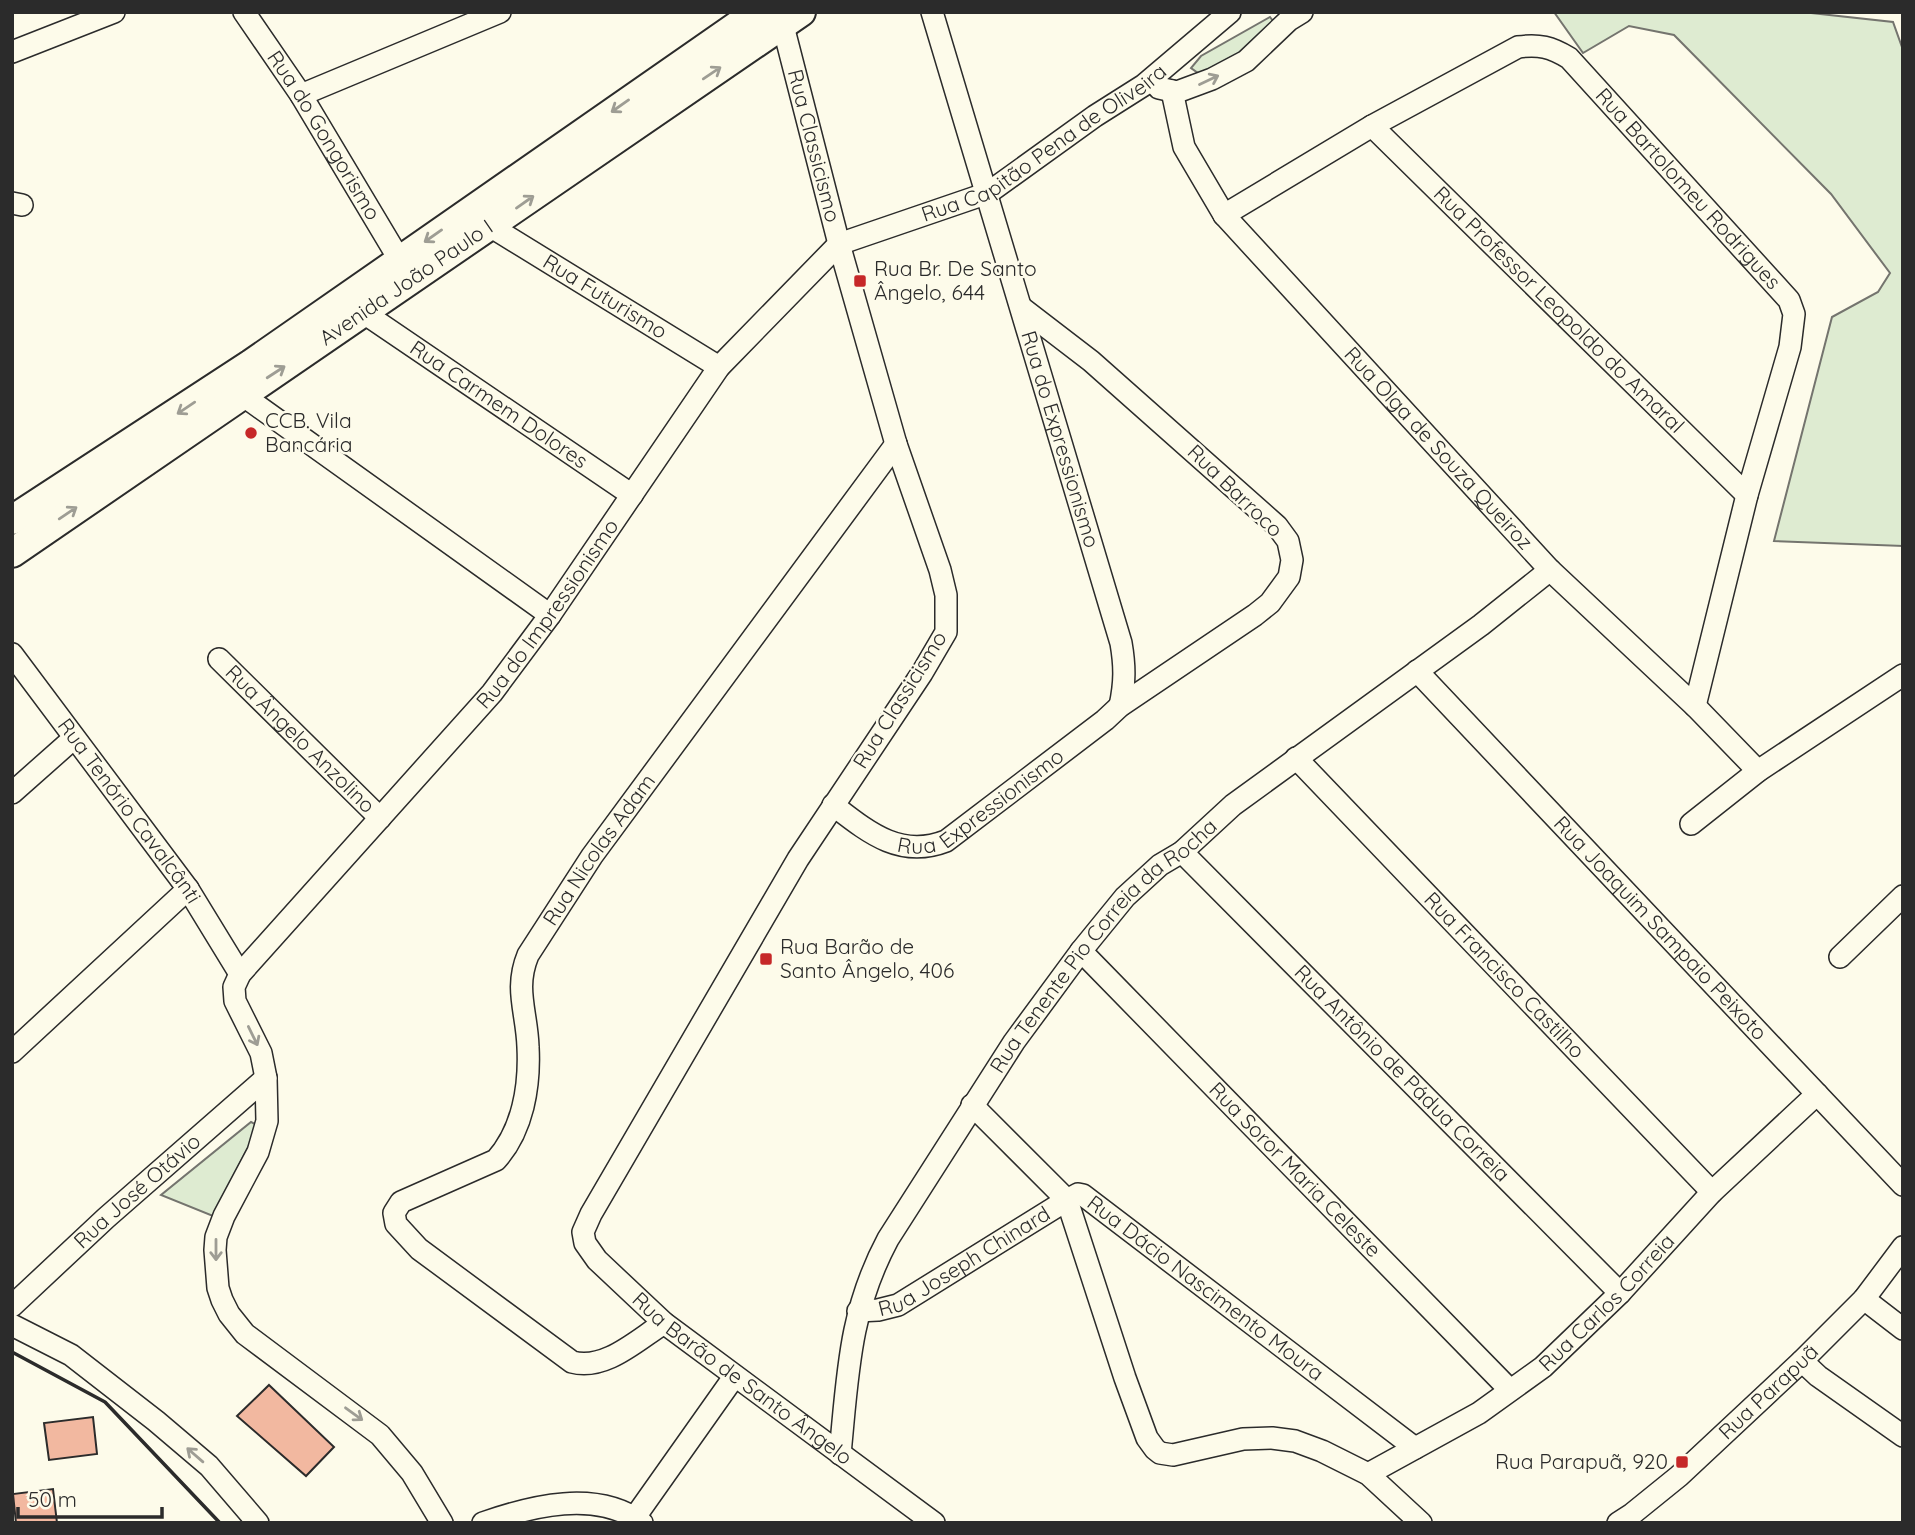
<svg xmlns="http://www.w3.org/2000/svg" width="1915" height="1535" font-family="Quicksand,sans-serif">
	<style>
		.green { fill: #deebd1; stroke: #74746e; stroke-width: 2 }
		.building { fill: #f2b8a0; stroke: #2b2b2b; stroke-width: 2 }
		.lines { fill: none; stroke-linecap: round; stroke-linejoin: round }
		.minor-casing { stroke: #2b2b2b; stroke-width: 24 }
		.major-casing { stroke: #2b2b2b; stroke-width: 32 }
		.minor { stroke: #fdfbea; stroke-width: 21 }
		.major { stroke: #fdfbea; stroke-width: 28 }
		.wall { stroke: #2b2b2b; stroke-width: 3.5 }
		.oneway { stroke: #9e9d94 }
		.poi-dot { fill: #c62828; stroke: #fdfbea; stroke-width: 2.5 }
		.labels { text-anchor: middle; stroke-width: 5; stroke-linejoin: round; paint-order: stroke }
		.street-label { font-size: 21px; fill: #2b2b2b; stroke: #fdfbea }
		.poi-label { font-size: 21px; fill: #2b2b2b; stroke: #fdfbea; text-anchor: start }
	</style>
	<rect width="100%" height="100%" fill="#fdfbea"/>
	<path class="green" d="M1554,12H1802L1893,22L1903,50V546L1774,541L1832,317L1878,292L1890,273L1831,194L1674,35L1629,26L1583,53Z
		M1270,17L1280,30L1205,78L1191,68L1201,56Z
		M251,1122L259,1126L213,1216L161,1195Z"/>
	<path class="building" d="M269,1385L334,1447L306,1476L237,1416Z
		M93,1417L97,1454L49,1460L44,1423Z
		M53,1489L57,1523H16L13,1494Z"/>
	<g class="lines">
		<g class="minor-casing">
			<g id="minor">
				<path id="s1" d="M244,12L301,95L399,259"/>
				<path id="s2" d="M932,12L1121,643C1125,666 1125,683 1120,706"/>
				<path id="s3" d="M780,14L839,244L896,444L940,570L946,595V632L922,673L798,859L591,1214L583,1232L585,1243L597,1260L664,1323L934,1523"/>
				<path d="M12,52L114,12"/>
				<path d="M1159,88L1177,92L1212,79L1246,61L1289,20L1302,12"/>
				<path id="s4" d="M1172,91L1184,147L1224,215L1550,570L1695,706L1758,771"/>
				<path d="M301,95L500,12"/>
				<path id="s5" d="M1372,126L1747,495"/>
				<path d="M12,203L22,205"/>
				<path id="s6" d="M1224,215L1372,126L1518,47C1539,44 1551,47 1569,58L1789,300L1794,314L1790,347L1747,495L1695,706"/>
				<path id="s7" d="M490,226L719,367"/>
				<path id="s8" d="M364,313L632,495"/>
				<path d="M241,394L550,615"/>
				<path id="s9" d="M12,654L188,889L240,974"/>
				<path id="s10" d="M219,659L380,818"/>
				<path id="s11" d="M1417,671L1903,1185"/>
				<path id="s12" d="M1296,758L1712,1192"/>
				<path d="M12,793L74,738"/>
				<path id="s13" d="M833,805C868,832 900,859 946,841L1105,720L1120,706L1255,615L1270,603L1289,577L1292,560L1288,541L1277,526L1091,361L1022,308"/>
				<path d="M1691,824L1758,771L1903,675"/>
				<path id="s14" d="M1182,852L1620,1293"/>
				<path id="s15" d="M1081,951L1510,1390"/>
				<path d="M1840,957L1903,896"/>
				<path d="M12,1052L188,889"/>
				<path d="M972,1105L1067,1200L1125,1378L1147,1438L1155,1449L1160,1453L1173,1455L1243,1439L1272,1438L1295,1441L1322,1451L1368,1474L1421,1523"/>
				<path d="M1864,1299L1903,1329"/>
				<path id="s16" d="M12,1306L106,1218L266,1078"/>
				<path id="s17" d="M858,1311L878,1310L898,1305L1067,1200L1078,1194L1083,1195L1415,1448"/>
				<path id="s18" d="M664,1323C637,1340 605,1371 572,1362L419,1249L396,1224L394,1213L401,1202L496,1160C523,1130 530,1086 528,1047C527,1012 514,989 528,955L592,856L896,444"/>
				<path d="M12,1325L71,1355L156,1421L209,1466L258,1523"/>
				<path d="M1802,1361L1818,1376L1903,1436"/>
				<path id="s19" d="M840,1454C848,1373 849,1312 888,1239L1014,1042L1081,951L1125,897L1160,865L1182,852L1233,805L1481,625L1550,570"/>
				<path id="s20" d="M1368,1474L1479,1413L1543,1367L1620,1293L1712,1192L1817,1094"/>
				<path d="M635,1517L734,1377"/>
				<path id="s21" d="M442,1523L412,1473L380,1435L245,1334L229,1314L222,1300L218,1288L215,1250L216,1237L224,1216L258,1152L267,1121L266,1078L261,1053L235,1001L234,987L240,974L492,693L550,615L719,367L839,244L988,193L1095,116L1144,85L1230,12"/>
				<path d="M483,1523C531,1506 597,1489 642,1523"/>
				<path id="s22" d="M1618,1523L1632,1514L1679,1476L1802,1361L1864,1299L1903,1247"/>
			</g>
		</g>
		<g class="major-casing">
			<g id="major">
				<path d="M12,520L251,364L757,12"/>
				<path id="s23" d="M12,553L801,12"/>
			</g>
		</g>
		<use href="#minor" class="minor"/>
		<use href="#major" class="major"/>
		<path class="wall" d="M12,1352L105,1402L220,1523"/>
	</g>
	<defs><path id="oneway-shaft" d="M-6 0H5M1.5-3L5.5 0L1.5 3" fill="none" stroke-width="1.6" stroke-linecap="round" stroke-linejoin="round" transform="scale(1.75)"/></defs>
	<g class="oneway">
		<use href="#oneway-shaft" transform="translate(712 73) rotate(-34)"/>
		<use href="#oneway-shaft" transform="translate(1209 80) rotate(-25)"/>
		<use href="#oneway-shaft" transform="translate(620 106) rotate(145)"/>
		<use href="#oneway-shaft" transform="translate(525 202) rotate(-35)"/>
		<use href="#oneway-shaft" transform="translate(433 236) rotate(145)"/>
		<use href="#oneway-shaft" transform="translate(276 372) rotate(-33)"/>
		<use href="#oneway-shaft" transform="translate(186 408) rotate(146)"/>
		<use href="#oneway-shaft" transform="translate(68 513) rotate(-34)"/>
		<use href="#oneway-shaft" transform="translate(253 1036) rotate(64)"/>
		<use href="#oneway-shaft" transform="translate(216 1250) rotate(90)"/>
		<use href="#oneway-shaft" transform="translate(354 1414) rotate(36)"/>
		<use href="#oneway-shaft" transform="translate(195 1455) rotate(-139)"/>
	</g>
	<g class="poi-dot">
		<rect x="853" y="274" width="14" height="14" rx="3.5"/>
		<circle cx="251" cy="433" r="7"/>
		<rect x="759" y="952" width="14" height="14" rx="3.5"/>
		<rect x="1675" y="1455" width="14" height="14" rx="3.5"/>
	</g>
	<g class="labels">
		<g class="street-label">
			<text dy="7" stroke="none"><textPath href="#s1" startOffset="147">Rua do Gongorismo</textPath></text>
			<text dy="7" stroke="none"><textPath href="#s21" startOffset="1841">Rua Capitão Pena de Oliveira</textPath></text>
			<text dy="7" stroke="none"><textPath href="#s3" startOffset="136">Rua Classicismo</textPath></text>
			<text dy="7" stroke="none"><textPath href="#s6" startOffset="569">Rua Bartolomeu Rodrigues</textPath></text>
			<text dy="7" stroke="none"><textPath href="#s23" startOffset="478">Avenida João Paulo I</textPath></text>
			<text dy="7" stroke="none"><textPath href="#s7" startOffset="135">Rua Futurismo</textPath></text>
			<text dy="7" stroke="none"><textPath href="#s5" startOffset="262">Rua Professor Leopoldo do Amaral</textPath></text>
			<text dy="7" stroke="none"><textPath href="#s8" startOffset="163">Rua Carmem Dolores</textPath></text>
			<text dy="7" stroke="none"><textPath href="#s2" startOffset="446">Rua do Expressionismo</textPath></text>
			<text dy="7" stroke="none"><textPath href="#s4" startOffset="453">Rua Olga de Souza Queiroz</textPath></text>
			<text transform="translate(1235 491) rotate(44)" y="7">Rua Barroco</text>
			<text dy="7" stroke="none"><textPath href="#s21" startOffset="1138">Rua do Impressionismo</textPath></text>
			<text transform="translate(900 700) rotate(-58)" y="7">Rua Classicismo</text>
			<text dy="7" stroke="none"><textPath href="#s10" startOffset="114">Rua Ângelo Anzolino</textPath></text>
			<text dy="7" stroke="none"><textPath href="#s13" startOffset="173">Rua Expressionismo</textPath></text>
			<text dy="7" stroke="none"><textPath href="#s9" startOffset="196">Rua Tenório Cavalcânti</textPath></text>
			<text dy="7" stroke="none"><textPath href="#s18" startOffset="796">Rua Nicolas Adam</textPath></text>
			<text dy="7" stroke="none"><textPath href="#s11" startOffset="354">Rua Joaquim Sampaio Peixoto</textPath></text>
			<text dy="7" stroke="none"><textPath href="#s19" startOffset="588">Rua Tenente Pio Correia da Rocha</textPath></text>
			<text dy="7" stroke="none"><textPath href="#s12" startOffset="301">Rua Francisco Castilho</textPath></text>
			<text dy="7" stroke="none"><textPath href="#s14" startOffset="312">Rua Antônio de Pádua Correia</textPath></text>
			<text dy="7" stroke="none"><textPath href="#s15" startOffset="306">Rua Soror Maria Celeste</textPath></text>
			<text dy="7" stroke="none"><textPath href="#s16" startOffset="170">Rua José Otávio</textPath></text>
			<text dy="7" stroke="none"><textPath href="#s17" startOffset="119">Rua Joseph Chinard</textPath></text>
			<text dy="7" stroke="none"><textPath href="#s17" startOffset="411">Rua Dácio Nascimento Moura</textPath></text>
			<text dy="7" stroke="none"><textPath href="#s20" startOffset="296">Rua Carlos Correia</textPath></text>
			<text dy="7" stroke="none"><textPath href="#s3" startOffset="1563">Rua Barão de Santo Ângelo</textPath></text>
			<text dy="7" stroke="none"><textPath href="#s22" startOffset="200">Rua Parapuã</textPath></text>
		</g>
		<g class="poi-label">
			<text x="874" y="276">Rua Br. De Santo<tspan x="874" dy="24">Ângelo, 644</tspan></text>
			<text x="265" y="428">CCB. Vila<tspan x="265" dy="24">Bancária</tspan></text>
			<text x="780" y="954">Rua Barão de<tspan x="780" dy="24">Santo Ângelo, 406</tspan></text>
			<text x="1668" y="1469" text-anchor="end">Rua Parapuã, 920</text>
		</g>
	</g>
	<rect width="1915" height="1535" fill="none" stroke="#2b2b2b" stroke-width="28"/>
	<path d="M18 1507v10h144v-10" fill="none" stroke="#2b2b2b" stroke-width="3.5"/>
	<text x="28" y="1507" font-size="21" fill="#2b2b2b" stroke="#fdfbea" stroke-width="5" paint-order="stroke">50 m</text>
</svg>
